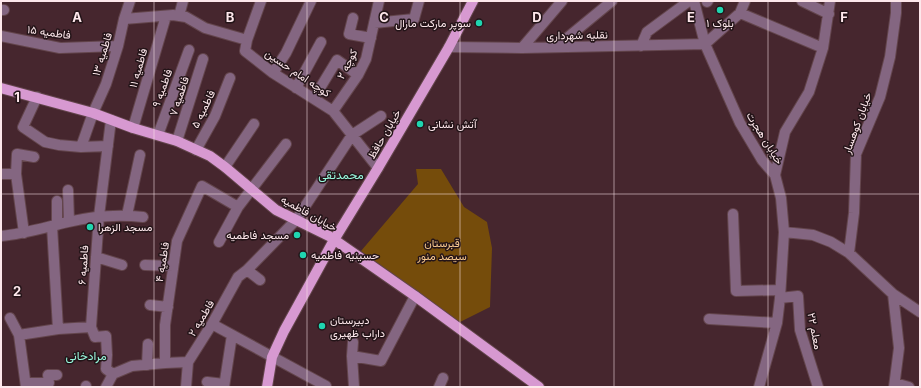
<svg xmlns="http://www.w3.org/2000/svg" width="921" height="388" font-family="Inter,Vazirmatn,sans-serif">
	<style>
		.green { fill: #754c0b }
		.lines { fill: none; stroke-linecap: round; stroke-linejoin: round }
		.minor-casing { stroke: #63454c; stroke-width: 12 }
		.major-casing { stroke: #63454c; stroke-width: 12 }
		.minor { stroke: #846681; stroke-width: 10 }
		.major { stroke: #d799d1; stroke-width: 10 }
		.grid { fill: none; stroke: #fde7eb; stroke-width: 1; stroke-opacity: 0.55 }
		.poi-dot { fill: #1fd5b0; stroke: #231418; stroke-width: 1.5 }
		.labels { text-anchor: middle; stroke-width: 3; stroke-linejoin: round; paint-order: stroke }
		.poi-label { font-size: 11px; fill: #fde7eb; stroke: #231418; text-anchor: start }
		.street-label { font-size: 11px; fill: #fde7eb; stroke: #231418 }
		.park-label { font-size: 11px; fill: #f9ca90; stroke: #231418 }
		.neighbourhood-label { font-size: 12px; fill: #98f8dd; stroke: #231418 }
		.grid-label { font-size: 13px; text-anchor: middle; font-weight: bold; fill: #fde7eb; stroke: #231418; stroke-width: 3; stroke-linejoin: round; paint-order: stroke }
	</style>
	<rect width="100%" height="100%" fill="#46262e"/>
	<path class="green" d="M416,169H441L464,207L487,222L492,248L490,307L460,322L361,251L418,184Z"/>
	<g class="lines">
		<g class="minor-casing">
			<path id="minor" d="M261,1L247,40L245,51L273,73L333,111L378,168
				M694,1L705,44L740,123L762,160L775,175L781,198L784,232L780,298L777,323L759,387
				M802,1L829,14
				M707,2L708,1
				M1,10H4
				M740,13L823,48
				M179,16L183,1
				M353,18L349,34L371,38
				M124,19L173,15L186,17L205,28L247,40
				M374,23L414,19L419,1
				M1,36L60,48L118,46
				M641,46L647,32L689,1
				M449,47L522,48L705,44L740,13L745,1
				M556,47L612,1
				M522,48L562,1
				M273,73L286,53L311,1
				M296,88L321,42
				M37,97L23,127L45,142L59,145L81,147L108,146
				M314,98L337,60L358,75
				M333,111L358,75L366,59L379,1
				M111,120L99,216L91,327L95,337L106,336L107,355L106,369L113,374
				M133,128L166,16
				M158,135L189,50
				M177,141L203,59
				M81,147L93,113L106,84L118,46L124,19L130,1
				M196,150L215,116L230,78
				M225,167L254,124
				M1,174H16
				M775,175L785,132L809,92L823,48L830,1
				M68,190L69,221
				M733,214L736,291L780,290
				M127,215L140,155
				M57,225V201
				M52,226L58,329
				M784,232L813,235L831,242L849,253L893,294L920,312
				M24,233L16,174L17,154L34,157
				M1,236C24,234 46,227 68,222C93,216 117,214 143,217
				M219,242L238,207
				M849,253L854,213L856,154L880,97L890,57L896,13V1
				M96,257L122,265
				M145,265L173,266
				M247,270L260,280
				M893,294L899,348L894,387
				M780,298L798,296L800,330L818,387
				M150,305L168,307
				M10,318L19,335
				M709,319L777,323
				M212,324L326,386
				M353,342L352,356L354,387
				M352,356L381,361L415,296
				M165,363V325L177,241L202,186L238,207L286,144
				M147,365L148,344
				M207,382L224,384
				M26,383H49L48,375H57
				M895,383L909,387
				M26,387L19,335L58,329L91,327
				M86,387V386
				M106,387L113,374L132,366L165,363L188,362L212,324L238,277L247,270L296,220L352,135L381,116
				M186,387L188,362
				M224,387L232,335
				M439,387L443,378"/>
		</g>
		<g class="major-casing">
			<path id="major" d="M1,88L93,113L133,128L177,141L210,156L225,167L276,210L329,236L415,296L539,387
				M267,387L272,357L284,331L334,240L378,168L449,47L473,1"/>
		</g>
		<use href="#minor" class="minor"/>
		<use href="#major" class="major"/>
	</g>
	<path class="grid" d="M154,1V387M307,1V387M460,1V387M614,1V387M768,1V387M1,194H920"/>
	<g class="poi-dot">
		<circle cx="720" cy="10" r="4"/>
		<circle cx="479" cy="23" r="4"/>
		<circle cx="420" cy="124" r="4"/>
		<circle cx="90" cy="227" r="4"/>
		<circle cx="297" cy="235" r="4"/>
		<circle cx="303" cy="255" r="4"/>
		<circle cx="322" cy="326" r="4"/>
	</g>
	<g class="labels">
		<g class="poi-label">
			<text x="471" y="27" text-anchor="end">سوپر مارکت مارال</text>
			<text x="720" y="27" text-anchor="middle">بلوک ۱</text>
			<text x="428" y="128">آتش نشانی</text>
			<text x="98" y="231">مسجد الزهرا</text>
			<text x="289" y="239" text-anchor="end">مسجد فاطمیه</text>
			<text x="311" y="259">حسینیه فاطمیه</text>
			<text x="330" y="324">دبیرستان<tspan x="330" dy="13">داراب ظهیری</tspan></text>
		</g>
		<g class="street-label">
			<text transform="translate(49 32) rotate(8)" y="4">فاطمیه ۱۵</text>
			<text transform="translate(577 35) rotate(-1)" y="4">نقلیه شهرداری</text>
			<text transform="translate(102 54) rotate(-73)" y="4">فاطمیه ۱۳</text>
			<text transform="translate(347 64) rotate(-63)" y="4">کوچه ۲</text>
			<text transform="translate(138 68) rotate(-74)" y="4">فاطمیه ۱۱</text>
			<text transform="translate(298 73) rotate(34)" y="4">کوچه امام حسین</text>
			<text transform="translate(162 88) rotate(-70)" y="4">فاطمیه ۹</text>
			<text transform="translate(179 96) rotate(-72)" y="4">فاطمیه ۷</text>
			<text transform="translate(203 109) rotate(-64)" y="4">فاطمیه ۵</text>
			<text transform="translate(857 123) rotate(-70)" y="4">خیابان کوهسار</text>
			<text transform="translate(384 134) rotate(-60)" y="4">خیابان حافظ</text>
			<text transform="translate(765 138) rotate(58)" y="4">خیابان هجرت</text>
			<text transform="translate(309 213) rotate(29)" y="4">خیابان فاطمیه</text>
			<text transform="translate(162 262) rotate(-81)" y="4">فاطمیه ۴</text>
			<text transform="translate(83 265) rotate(-86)" y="4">فاطمیه ۶</text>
			<text transform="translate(201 318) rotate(-59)" y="4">فاطمیه ۲</text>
			<text transform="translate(815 331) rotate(79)" y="4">معلم ۲۲</text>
		</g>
		<g class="park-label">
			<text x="442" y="247">قبرستان<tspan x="442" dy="13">سیصد منور</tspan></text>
		</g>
		<g class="neighbourhood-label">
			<text x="341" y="179">محمدتقی</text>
			<text x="86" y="360">مرادخانی</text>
		</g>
	</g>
	<g class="grid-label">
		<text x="77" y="22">A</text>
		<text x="230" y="22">B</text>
		<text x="384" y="22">C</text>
		<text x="537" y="22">D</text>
		<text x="691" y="22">E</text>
		<text x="844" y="22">F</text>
		<text x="17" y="102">1</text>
		<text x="17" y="296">2</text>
	</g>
	<rect width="921" height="388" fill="none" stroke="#fde7eb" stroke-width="4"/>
</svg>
